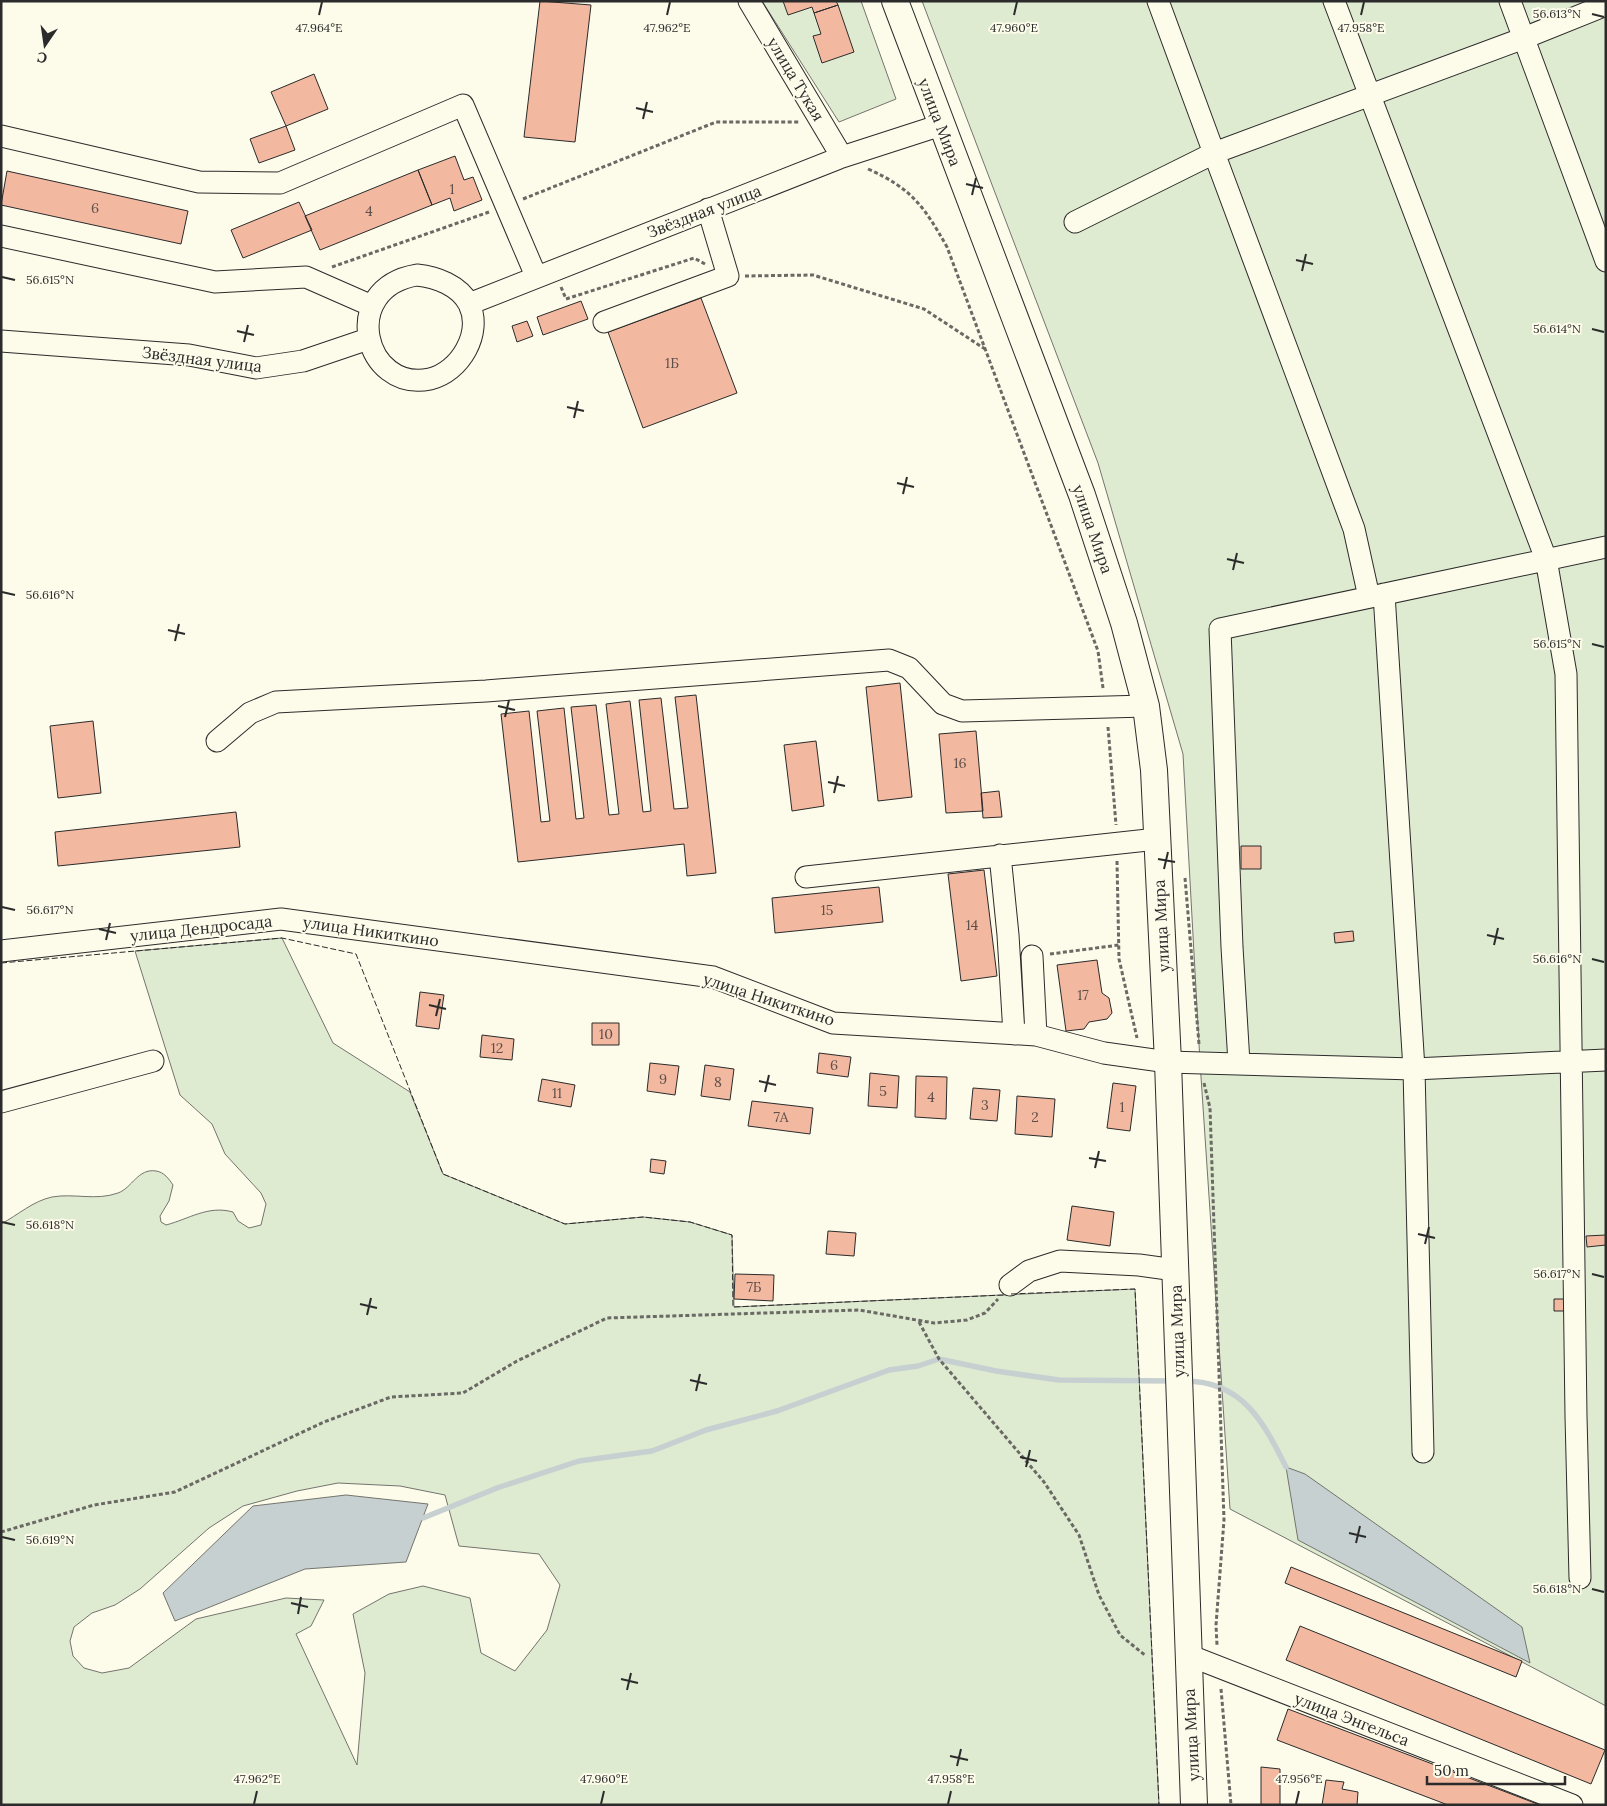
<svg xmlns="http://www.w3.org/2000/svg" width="1607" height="1806" font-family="Lora,serif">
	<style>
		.green { fill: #deebd1; stroke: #74746e; fill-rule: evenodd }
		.water { fill: #c7d0d0; stroke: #74746e }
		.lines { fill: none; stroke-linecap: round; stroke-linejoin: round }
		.stream { stroke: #c7d0d0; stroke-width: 5.5 }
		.building { fill: #f2b8a0; stroke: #2b2b2b }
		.minor-casing { stroke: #2b2b2b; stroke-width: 23 }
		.major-casing { stroke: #2b2b2b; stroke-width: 28 }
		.path { stroke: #6a6964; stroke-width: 3; stroke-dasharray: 4 2.5; stroke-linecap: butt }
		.minor { stroke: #fdfbea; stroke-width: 21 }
		.major { stroke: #fdfbea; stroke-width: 26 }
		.fence { stroke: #2b2b2b; stroke-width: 1; stroke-dasharray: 6 2.5; stroke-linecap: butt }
		.ticks { fill: none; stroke: #2b2b2b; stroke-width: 2 }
		.labels { text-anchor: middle; stroke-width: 4; stroke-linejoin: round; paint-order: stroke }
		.number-label { font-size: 14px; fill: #5d4e48 }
		.street-label { font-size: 16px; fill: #2b2b2b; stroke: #fdfbea }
		.ticks-label { font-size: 12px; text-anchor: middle; fill: #2b2b2b; stroke: #fdfbea; stroke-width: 4; stroke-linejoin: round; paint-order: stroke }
	</style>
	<rect width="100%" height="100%" fill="#fdfbea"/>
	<path class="green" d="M762,1H861L896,99L839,122Z
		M922,1H1606V1706L1230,1509L1200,1062L1183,754L1098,463Z
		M282,938L333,1043L410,1092L443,1174L565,1224L643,1217L690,1222L732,1235L734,1307L1135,1289L1159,1805H1V1224C18,1215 33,1201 52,1197C74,1193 96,1201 118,1193C132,1188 138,1168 156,1171C164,1172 169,1179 173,1185L169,1201L160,1216L161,1222L166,1225C189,1219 208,1205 233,1212L238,1221L249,1228L261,1225L266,1204L261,1193L225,1154L212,1124L180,1095L135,951ZM338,1483L400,1486L445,1495L459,1546L539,1554L560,1585L547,1630L515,1671L481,1653L470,1598L423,1586L389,1594L353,1614L365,1673L357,1765L296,1634L311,1626L324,1600L286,1598L196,1619L129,1668L102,1673L84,1668L73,1656L70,1641L74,1627L92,1613L115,1605L140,1589L209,1528L243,1506L297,1491Z"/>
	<path class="water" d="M1286,1467L1305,1474L1522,1627L1530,1663L1298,1540Z
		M346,1495L428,1504L406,1562L305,1569L175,1621L163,1593L253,1506Z"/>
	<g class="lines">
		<path class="stream" d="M1185,1381C1242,1381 1263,1421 1286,1467
			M423,1518L497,1488L579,1461L652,1451L706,1430L777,1411L889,1370L918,1366L939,1359L996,1371L1059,1380L1173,1381"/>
	</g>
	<path class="building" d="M540,1L591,5L575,142L524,137Z
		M783,1H836L838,5L814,13L812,7L788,15Z
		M838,5L854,52L822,63L813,36L821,34L814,13Z
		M314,74L328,109L286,126L271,92Z
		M286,126L295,150L259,163L250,139Z
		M455,156L464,180L473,177L482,200L454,211L450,198L432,205L418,170Z
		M418,170L432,205L320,250L305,216Z
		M7,171L188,211L181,244L1,205Z
		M299,202L312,230L243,258L231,230Z
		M701,298L737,393L643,428L608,332Z
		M581,301L588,319L543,335L537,317Z
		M527,321L533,336L517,342L512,326Z
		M900,683L912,797L878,801L866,687Z
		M696,695L716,873L687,876L684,844L518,862L501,714L529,711L541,822L550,821L537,711L564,708L576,819L584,818L571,707L596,705L609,815L619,814L606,704L630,701L643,812L651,811L639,700L661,698L674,809L688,808L675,697Z
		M93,721L101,793L58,798L50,726Z
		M976,731L983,811L946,813L939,734Z
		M816,741L824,806L792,811L784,745Z
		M999,791L1002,817L983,818L981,793Z
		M236,812L240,847L58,866L55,832Z
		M1241,846H1261V869H1241Z
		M984,870L997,976L961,981L948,874Z
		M879,887L883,922L775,933L772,898Z
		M1353,931L1354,941L1335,943L1334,933Z
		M1097,960L1102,993L1109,998L1112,1013L1107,1019L1089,1022L1084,1029L1066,1031L1057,965Z
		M420,992L444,995L439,1029L416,1026Z
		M592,1023H619V1045H592Z
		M482,1035L514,1039L512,1060L480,1057Z
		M819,1053L851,1057L848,1077L817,1073Z
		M650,1063L679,1066L675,1095L647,1091Z
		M705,1065L734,1069L730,1100L701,1096Z
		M870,1073L899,1076L897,1108L868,1106Z
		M916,1076L947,1077L946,1119L915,1117Z
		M542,1079L575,1085L571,1107L538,1101Z
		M1113,1083L1136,1086L1130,1131L1107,1128Z
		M973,1088L1000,1090L997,1121L970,1119Z
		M1017,1096L1055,1099L1052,1137L1015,1134Z
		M752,1101L813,1108L810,1134L748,1126Z
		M651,1159L666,1161L664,1174L650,1172Z
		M1072,1206L1114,1212L1110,1246L1067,1240Z
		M828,1231L856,1233L854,1256L826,1254Z
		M1606,1235V1245L1587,1247L1586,1236Z
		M735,1274L774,1275L773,1301L734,1299Z
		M1554,1299H1567V1311H1554Z
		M1291,1567L1522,1661L1516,1677L1285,1583Z
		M1300,1626L1605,1750L1591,1784L1286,1660Z
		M1288,1709L1540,1805H1448L1277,1740Z
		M1261,1767L1280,1769V1805H1261Z
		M1326,1780L1344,1782L1342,1789L1358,1792L1357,1805H1322Z"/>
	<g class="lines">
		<g class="minor-casing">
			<path id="minor" d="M749,1L842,157
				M1334,1L1546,559L1566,674L1576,1416L1580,1578
				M1510,1L1606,261
				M1,136L199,182L280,183L463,105L536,276
				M1075,222L1214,153L1158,1
				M1,236L215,282L306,277L372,306
				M417,275C436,277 459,285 469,304C483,333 460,372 430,379C364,393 338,288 417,275Z
				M469,304L842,157L941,125
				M604,322L728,276L708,209
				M1,341L189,355L256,368L303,361L368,339
				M1384,594L1414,1069L1423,1452
				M1369,597L1354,529L1214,153L1524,38L1606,5
				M217,741L250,713L276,702L486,691L889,660L909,668L943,704L962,711L1146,706
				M1000,855L1008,935L1014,1034
				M806,877L1157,839
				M1,951L281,919L713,977L833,1023L1036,1035L1104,1053L1168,1062L1414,1069L1606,1060
				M1032,956L1036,1035
				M1239,1063L1232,947L1220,629L1606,547
				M1,1102L153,1061
				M1010,1285L1029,1271L1060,1261L1139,1265L1175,1270
				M1188,1655L1572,1805"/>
		</g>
		<g class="major-casing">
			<path id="major" d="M895,1L1082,495L1124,623L1146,706L1154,770L1168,1062L1194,1805"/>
		</g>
		<path class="path" d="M868,169C911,188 924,206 947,247L1098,651L1103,688
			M523,199L716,122H800
			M332,267L489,212
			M745,276L813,275L924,309L985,349
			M561,287L566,299L694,258L705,264
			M1108,727L1116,825
			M1117,861L1119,959L1137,1038
			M1185,878L1199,1044
			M1050,954L1119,945
			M1204,1083L1210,1108L1224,1520L1216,1625L1217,1645
			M919,1322L939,1359L1044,1482L1079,1535L1099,1595L1120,1635L1146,1656
			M1,1532L94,1505L175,1492L324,1422L391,1397L463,1393L517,1361L607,1318L859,1310L934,1323L967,1320L985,1313L998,1299
			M1221,1689L1231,1805"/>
		<use href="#minor" class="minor"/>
		<use href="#major" class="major"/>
		<path class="fence" d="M1,963L282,938L356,954L443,1174L565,1224L643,1217L690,1222L732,1235L733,1307L1004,1295
			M1011,1294L1135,1289L1159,1805"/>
	</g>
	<path class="ticks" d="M1592,14L1604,17M319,15L322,2M667,15L670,2M1014,15L1017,2M1361,15L1364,2M636,108L653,112M643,119L647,102M966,184L983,188M972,195L976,178M1296,260L1313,264M1302,271L1306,254M2,277L15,280M1592,329L1604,332M237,331L254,335M244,342L248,325M567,407L584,411M574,418L578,401M897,483L914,487M903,494L907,477M1227,559L1244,563M1233,570L1237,553M2,592L15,595M168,630L185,634M175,641L179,624M1592,644L1604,647M498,706L515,710M505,717L509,700M828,782L845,786M834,793L838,776M1158,859L1175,862M1164,869L1168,852M2,907L15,910M99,929L116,933M1487,935L1504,939M106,940L110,923M1494,945L1498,928M1592,959L1604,962M429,1005L446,1009M436,1016L440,999M759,1081L776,1085M765,1092L769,1075M1089,1158L1106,1161M1095,1168L1099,1151M2,1222L15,1225M1418,1234L1435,1238M1425,1244L1429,1227M1592,1274L1604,1277M360,1304L377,1308M367,1315L371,1298M690,1380L707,1384M696,1391L700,1374M1020,1457L1037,1461M1026,1467L1030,1450M1349,1533L1366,1537M2,1537L15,1540M1356,1543L1360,1526M1592,1589L1604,1592M291,1603L308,1607M298,1614L301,1597M621,1679L638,1683M627,1690L631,1673M950,1756L968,1760M957,1766L961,1749M254,1804L257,1791M601,1804L604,1791M948,1804L951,1791M1296,1804L1299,1791"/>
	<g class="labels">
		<g class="number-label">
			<text x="452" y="194">1</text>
			<text x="95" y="213">6</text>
			<text x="369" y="216">4</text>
			<text x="672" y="368">1Б</text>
			<text x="960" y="768">16</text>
			<text x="827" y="915">15</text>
			<text x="972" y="930">14</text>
			<text x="1083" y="1000">17</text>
			<text x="606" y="1039">10</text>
			<text x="497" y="1053">12</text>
			<text x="834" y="1070">6</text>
			<text x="663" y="1084">9</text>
			<text x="718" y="1087">8</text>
			<text x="883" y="1096">5</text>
			<text x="557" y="1098">11</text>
			<text x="931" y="1102">4</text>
			<text x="985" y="1110">3</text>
			<text x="1122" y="1112">1</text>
			<text x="781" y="1122">7А</text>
			<text x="1035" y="1122">2</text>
			<text x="754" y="1292">7Б</text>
		</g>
		<g class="street-label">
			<text transform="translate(796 79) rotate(59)" y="6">улица Тукая</text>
			<text transform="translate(940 122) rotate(69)" y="6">улица Мира</text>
			<text transform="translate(704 211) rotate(-21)" y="6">Звёздная улица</text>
			<text transform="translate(202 359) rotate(7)" y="6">Звёздная улица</text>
			<text transform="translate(1093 529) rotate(71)" y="6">улица Мира</text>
			<text transform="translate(1161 926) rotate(-93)" y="6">улица Мира</text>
			<text transform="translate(201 928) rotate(-6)" y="6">улица Дендросада</text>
			<text transform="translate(371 931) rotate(8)" y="6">улица Никиткино</text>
			<text transform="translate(769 999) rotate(18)" y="6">улица Никиткино</text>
			<text transform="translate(1177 1331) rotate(-92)" y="6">улица Мира</text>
			<text transform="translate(1352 1719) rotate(21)" y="6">улица Энгельса</text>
			<text transform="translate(1191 1735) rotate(-93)" y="6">улица Мира</text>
		</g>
	</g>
	<g class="ticks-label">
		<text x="1557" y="18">56.613°N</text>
		<text x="319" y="32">47.964°E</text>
		<text x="667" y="32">47.962°E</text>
		<text x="1014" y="32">47.960°E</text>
		<text x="1361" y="32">47.958°E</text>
		<text x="50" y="284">56.615°N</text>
		<text x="1557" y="333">56.614°N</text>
		<text x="50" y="599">56.616°N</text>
		<text x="1557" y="648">56.615°N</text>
		<text x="50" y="914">56.617°N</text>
		<text x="1557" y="963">56.616°N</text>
		<text x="50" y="1229">56.618°N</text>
		<text x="1557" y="1278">56.617°N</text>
		<text x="50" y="1544">56.619°N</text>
		<text x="1557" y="1593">56.618°N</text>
		<text x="257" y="1783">47.962°E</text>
		<text x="604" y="1783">47.960°E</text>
		<text x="951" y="1783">47.958°E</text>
		<text x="1299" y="1783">47.956°E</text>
	</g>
	<rect width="1607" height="1806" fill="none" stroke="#2b2b2b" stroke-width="5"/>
	<g transform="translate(45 45) rotate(193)" stroke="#fdfbea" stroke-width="4" paint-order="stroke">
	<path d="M0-4L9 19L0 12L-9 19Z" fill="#2b2b2b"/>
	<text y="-8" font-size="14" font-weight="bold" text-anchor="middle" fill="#2b2b2b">С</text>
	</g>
	<path d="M1427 1776v8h138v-8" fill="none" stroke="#2b2b2b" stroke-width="2.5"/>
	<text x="1434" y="1776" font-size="15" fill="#2b2b2b" stroke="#fdfbea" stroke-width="4" paint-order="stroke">50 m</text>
</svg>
